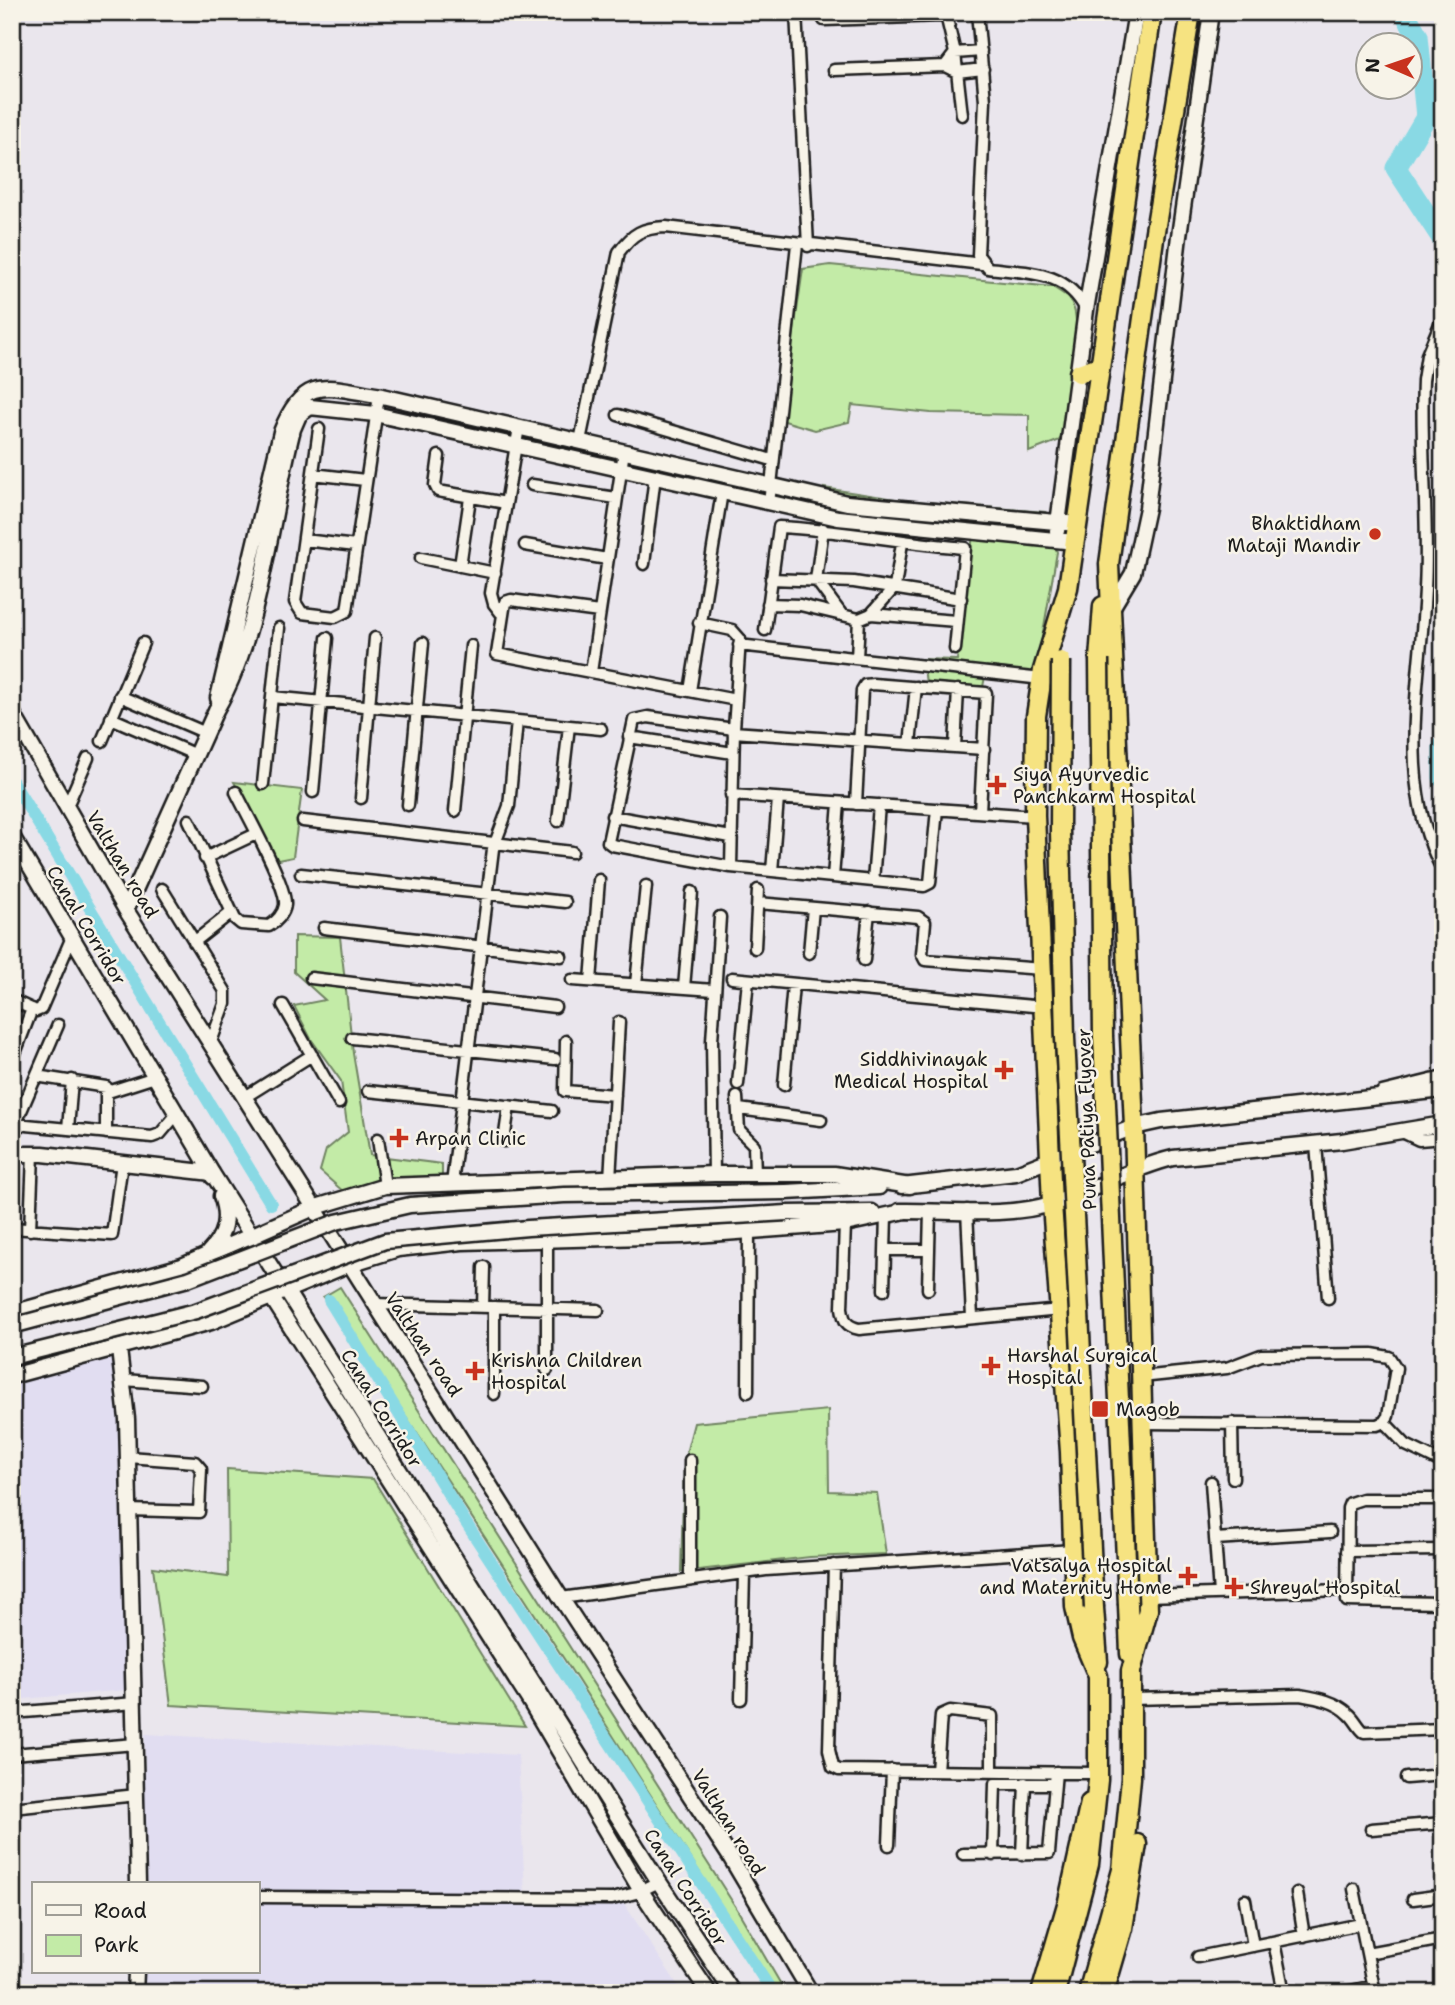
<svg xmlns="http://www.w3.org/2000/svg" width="1455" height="2005" font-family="'Shantell Sans',sans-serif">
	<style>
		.built { fill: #e1ddf1 }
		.green { fill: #c3eba7; stroke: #708462; stroke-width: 2 }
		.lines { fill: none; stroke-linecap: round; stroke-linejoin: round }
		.canal { stroke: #89d9e4; stroke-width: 12 }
		.river { stroke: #89d9e4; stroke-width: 21 }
		.street-casing { stroke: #1c1c1c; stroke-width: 15 }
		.secondary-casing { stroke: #1c1c1c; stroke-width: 19 }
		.highway-casing { stroke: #1c1c1c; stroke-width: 23 }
		.street { stroke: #f7f3e8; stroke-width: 10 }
		.secondary { stroke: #f7f3e8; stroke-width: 14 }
		.highway { stroke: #f6e381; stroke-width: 18 }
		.secondary-bridge-casing { stroke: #1c1c1c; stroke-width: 19; stroke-linecap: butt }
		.highway-bridge-casing { stroke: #1c1c1c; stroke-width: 23; stroke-linecap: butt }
		.secondary-bridge { stroke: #f7f3e8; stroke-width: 14 }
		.highway-bridge { stroke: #f6e381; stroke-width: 18 }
		.poi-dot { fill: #c8321e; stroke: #f7f3e8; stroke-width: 2.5 }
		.labels { text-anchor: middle; stroke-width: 5; stroke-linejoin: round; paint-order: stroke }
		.poi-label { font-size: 19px; fill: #1c1c1c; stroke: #f7f3e8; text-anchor: start }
		.street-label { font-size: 19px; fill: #1c1c1c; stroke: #f7f3e8 }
	</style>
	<rect width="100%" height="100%" fill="#eae6ed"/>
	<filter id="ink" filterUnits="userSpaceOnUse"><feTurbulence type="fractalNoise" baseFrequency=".0143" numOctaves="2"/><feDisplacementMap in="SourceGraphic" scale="14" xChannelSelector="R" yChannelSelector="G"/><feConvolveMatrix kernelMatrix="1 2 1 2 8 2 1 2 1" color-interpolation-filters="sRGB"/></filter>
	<g filter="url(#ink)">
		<path class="built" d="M114,1355L120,1409L126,1690L12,1700V1381Z
			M145,1734L518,1755L525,1893L257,1890V1884H145Z
			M257,1901L623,1902L683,1993H140L141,1972H257Z"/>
		<path class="green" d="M830,265L1053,287C1058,291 1067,295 1070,300C1087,324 1066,411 1060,440L1029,452V415L931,413L852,405L849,422L815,430L781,420L803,269Z
			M824,488L902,500L1045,512L1057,552L1036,673L987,666L983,687L926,684L923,659L957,660L974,527L820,510Z
			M234,782L302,790L293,857L273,861Z
			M294,936L340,937L353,1053L370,1155L442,1164V1181L345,1193L320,1171L326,1150L348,1132L341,1081L311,1039L294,1006L325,1000L294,972Z
			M340,1287L737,1909L786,1993H768L726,1914L577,1679L370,1361L323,1297Z
			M828,1410L829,1491L877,1493L886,1554L810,1557L681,1572L684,1461L694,1423Z
			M227,1469L373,1479L525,1726L171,1705L153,1567L228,1577Z"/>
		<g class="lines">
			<path class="canal" d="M12,781L271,1204
				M329,1300L466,1523L773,1993"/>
			<path class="river" d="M1404,12L1418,36L1426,117L1396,168L1443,240
				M1443,747V778"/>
			<g class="street-casing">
				<path id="street" d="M796,12L808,246
					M977,12L985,101L978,255L988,268C1028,273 1066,270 1086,310
					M824,20L942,16L947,19L955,53L962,115
					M945,66L955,53L981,51
					M834,70L945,66L957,72L983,69
					M1443,317L1427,355L1423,380C1420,449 1429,519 1425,588C1421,683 1395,782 1443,871
					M618,415L772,460
					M319,429L295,602L302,613L335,617L347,611L379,396
					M580,441L619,252C633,233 642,228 666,227L982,264
					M439,456L435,485L438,491L506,503
					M313,474L365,480
					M532,485L616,498
					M769,504L797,244
					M823,529L816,580L842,615
					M304,540L356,546
					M525,545L607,559
					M421,558L495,573
					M644,564L655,476
					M460,566L470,498
					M771,579L854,582L961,599
					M768,604L800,605L859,619L871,614L956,621
					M599,612L511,600L505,602L497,654L736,700
					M501,613L494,604L491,593L519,427
					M871,614L895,587L902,543
					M699,623L732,630L740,639L734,729L731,867
					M765,630L779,527C842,530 903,543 965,548L955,649
					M739,645L1042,679
					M857,658L859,619
					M591,672L624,451
					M690,691L722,492
					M120,696L206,733
					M272,697L601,729
					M111,718L196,755
					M734,729L648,717L634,720L608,842L612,845L731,867L924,886L930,883L937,809
					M733,732L984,749
					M629,737L733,753
					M102,741L143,643
					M910,744L916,687
					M955,747L958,690
					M263,784L279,628
					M313,792L327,638
					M731,795L1035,816
					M361,798L375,638
					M856,804L862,690L865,685L873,684L986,693L980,812
					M408,805L423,643
					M67,806L88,758
					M455,811L471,646
					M612,816L731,837
					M189,820L235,919L241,924L269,926C276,922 284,914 285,905C287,885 246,813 236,792
					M303,821L572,852
					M558,821L569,726
					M205,858L256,834
					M772,871L778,799
					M301,874L565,902
					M833,877L839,803
					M873,881L879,805
					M162,889L225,991V1004L211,1042
					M758,903L918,917L925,922L922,954L925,960L1042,969
					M324,928L561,956
					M194,942L232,912
					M755,948L758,890
					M809,953L813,908
					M864,960L869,912
					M311,978L555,1007
					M732,978L1044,1007
					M572,980L714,990
					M591,981L599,880
					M636,984L646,886
					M684,988L692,892
					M12,1000L36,1011L41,1009L72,937
					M283,1005L339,1103
					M352,1038L555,1059
					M566,1041L565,1091L615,1095
					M12,1061L32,1009
					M36,1076L106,1087V1133
					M738,1084L748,980
					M784,1085L793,985
					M368,1091L552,1111
					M108,1092L155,1077
					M1382,1092L1443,1077
					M245,1097L312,1055
					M737,1097L739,1130L754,1145L755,1174
					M739,1109L821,1120
					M16,1124L152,1137L160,1134L177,1114
					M68,1129L72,1080
					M1400,1131L1419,1140L1443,1138
					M12,1132L58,1025
					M378,1139L385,1186
					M504,1141L509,1106
					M1316,1144L1328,1298
					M714,1174L712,1041L720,917
					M610,1179L619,1022
					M452,1184L493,849L509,806L517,721
					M967,1210L972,1318
					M845,1224L842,1308C844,1321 846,1326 859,1329L1060,1310
					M12,1228L112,1235L122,1163
					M30,1230L33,1154
					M885,1250H929
					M928,1289L930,1211
					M884,1290L886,1215
					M374,1304L598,1310
					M483,1307L484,1267
					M494,1307V1394
					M547,1370V1238
					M1141,1377L1227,1368L1261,1355L1372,1354L1389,1357L1396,1368L1388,1416L1384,1422L1377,1425L1143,1423
					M124,1380L202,1386
					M748,1392L749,1231
					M1384,1422L1406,1445L1443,1463
					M1232,1423L1233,1478
					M128,1457L195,1462L201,1469L199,1512L128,1510
					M1211,1482L1219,1594
					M1215,1539L1330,1532
					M1347,1551L1443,1550
					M834,1565L829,1750L833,1767L839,1770L1098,1773
					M690,1580V1460
					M1147,1596L1345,1590
					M561,1598L766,1570L1073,1550
					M1439,1603L1347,1601L1348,1508L1350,1503L1362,1499H1443
					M741,1699L744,1573
					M1131,1699L1300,1695C1317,1698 1336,1701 1349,1714C1355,1719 1358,1727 1364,1732L1443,1729
					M12,1713L135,1703
					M12,1754L136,1744
					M937,1771L941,1715L950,1711L992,1716V1772
					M1406,1778L1443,1775
					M12,1808L137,1795
					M1371,1829L1443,1823
					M889,1845L892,1770
					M963,1854L1049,1853L1056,1772
					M993,1855L995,1784H1055
					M1022,1855L1025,1783
					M1354,1889L1375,1993
					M1297,1893L1304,1936
					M257,1897L612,1899L636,1893L659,1882
					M1413,1899L1443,1895
					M1245,1900L1253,1946
					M1274,1942L1284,1993
					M1367,1953L1443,1939
					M1198,1957L1361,1924
					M1341,1993L1374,1986"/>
			</g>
			<g class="secondary-casing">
				<path id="secondary" d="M1057,531L1086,310L1136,12
					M1112,608L1133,573L1147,508L1179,236L1211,12
					M218,698L281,432C304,372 330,388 382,396L847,503L1078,524
					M12,712L126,910L561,1598L729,1855L811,1993
					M12,836L212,1173L659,1882L733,1993
					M126,910L216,710C262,631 270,517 293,429L299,415L310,407L375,414L838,518L1075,542
					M12,1154H43L212,1173L213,1177
					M902,1186L1016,1173L1134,1127L1161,1121L1443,1090
					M786,1192L879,1187
					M899,1211C948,1210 1004,1218 1051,1204C1093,1191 1131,1168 1173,1158L1342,1141L1443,1124
					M787,1213L872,1212
					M208,1253C225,1236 229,1218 221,1196
					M272,1298L529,1700L641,1891L709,1993
					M12,1313L182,1266L316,1207L385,1186L714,1174H834L910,1186
					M119,1349L127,1419L138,1884
					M12,1376L211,1322L350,1264L398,1249L462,1242L682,1236L845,1224L906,1211
					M135,1993L136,1972"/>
			</g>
			<g class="highway-casing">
				<path id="highway" d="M1079,373L1099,366
					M1099,659L1103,606
					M1128,1605L1130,1654
					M1094,1608L1098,1662
					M1041,1993L1068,1901L1090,1803
					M1055,1993L1089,1864L1098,1780V1676L1082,1638L1075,1607L1070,1452L1052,1204L1035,816L1036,716L1043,670L1068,588L1152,12
					M1088,1993L1122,1870L1131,1778V1671L1148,1610L1134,1127L1109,564L1155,231L1191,12
					M1104,1993L1123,1928L1137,1844"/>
			</g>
			<use href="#street" class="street"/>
			<use href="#secondary" class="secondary"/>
			<use href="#highway" class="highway"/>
			<g class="secondary-bridge-casing">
				<path id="secondary-bridge" d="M12,1326L188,1279L336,1222L410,1205L564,1195L786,1192
					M12,1357L196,1311L385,1241L528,1228L787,1213"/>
			</g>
			<g class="highway-bridge-casing">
				<path id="highway-bridge" d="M1099,659L1103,1036L1128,1605
					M1061,661L1060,831L1065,1038L1094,1608"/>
			</g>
			<use href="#secondary-bridge" class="secondary-bridge"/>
			<use href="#highway-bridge" class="highway-bridge"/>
		</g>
	</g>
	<g class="poi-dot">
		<circle cx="1375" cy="534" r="7"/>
		<path d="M993.5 774.5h7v7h7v7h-7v7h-7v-7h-7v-7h7z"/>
		<path d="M1000.5 1059.5h7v7h7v7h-7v7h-7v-7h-7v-7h7z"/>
		<path d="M395.5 1127.5h7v7h7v7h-7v7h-7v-7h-7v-7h7z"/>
		<path d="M987.5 1355.5h7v7h7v7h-7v7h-7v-7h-7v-7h7z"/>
		<path d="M471.5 1360.5h7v7h7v7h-7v7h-7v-7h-7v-7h7z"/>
		<rect x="1091" y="1400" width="18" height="18" rx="3.5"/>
		<path d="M1184.5 1565.5h7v7h7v7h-7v7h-7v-7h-7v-7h7z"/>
		<path d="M1230.5 1576.5h7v7h7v7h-7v7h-7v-7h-7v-7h7z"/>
	</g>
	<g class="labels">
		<g class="poi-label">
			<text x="1361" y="530" text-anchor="end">Bhaktidham<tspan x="1361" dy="22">Mataji Mandir</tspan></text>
			<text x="1013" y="781">Siya Ayurvedic<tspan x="1013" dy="22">Panchkarm Hospital</tspan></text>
			<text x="988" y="1066" text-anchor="end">Siddhivinayak<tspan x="988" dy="22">Medical Hospital</tspan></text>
			<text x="415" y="1145">Arpan Clinic</text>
			<text x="1007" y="1362">Harshal Surgical<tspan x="1007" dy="22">Hospital</tspan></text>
			<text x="491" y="1367">Krishna Children<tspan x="491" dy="22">Hospital</tspan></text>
			<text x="1116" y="1416">Magob</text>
			<text x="1172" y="1572" text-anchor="end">Vatsalya Hospital<tspan x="1172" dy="22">and Maternity Home</tspan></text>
			<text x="1250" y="1594">Shreyal Hospital</text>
		</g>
		<g class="street-label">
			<text transform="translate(123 864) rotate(59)" y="7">Valthan road</text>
			<text transform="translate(87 925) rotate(59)" y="7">Canal Corridor</text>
			<text transform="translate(1086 1119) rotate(-92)" y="7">Puna Patiya Flyover</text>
			<text transform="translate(424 1344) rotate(56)" y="7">Valthan road</text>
			<text transform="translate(382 1408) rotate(58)" y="7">Canal Corridor</text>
			<text transform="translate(729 1822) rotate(58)" y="7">Valthan road</text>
			<text transform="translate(686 1887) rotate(57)" y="7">Canal Corridor</text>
		</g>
	</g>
	<rect width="1455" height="2005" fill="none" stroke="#f7f3e8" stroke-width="42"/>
	<rect x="21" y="21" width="1413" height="1963" fill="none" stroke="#1c1c1c" stroke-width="2.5" filter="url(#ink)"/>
	<rect x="32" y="1882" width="228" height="91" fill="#f7f3e8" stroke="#9f9d96" stroke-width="2"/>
	<rect x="46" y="1905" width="35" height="10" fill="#f7f3e8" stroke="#9f9d96" stroke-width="2"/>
	<text x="94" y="1918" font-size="21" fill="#1c1c1c">Road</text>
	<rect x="46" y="1935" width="35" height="21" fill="#c3eba7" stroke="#9f9d96" stroke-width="2"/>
	<text x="94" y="1952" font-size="21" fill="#1c1c1c">Park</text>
	<g transform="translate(1389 66) rotate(272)"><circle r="33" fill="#f7f3e8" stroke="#9f9d96" stroke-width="2"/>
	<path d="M0-5L12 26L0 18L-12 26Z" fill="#c8321e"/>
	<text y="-10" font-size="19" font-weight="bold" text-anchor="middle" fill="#1c1c1c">N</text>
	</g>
</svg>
